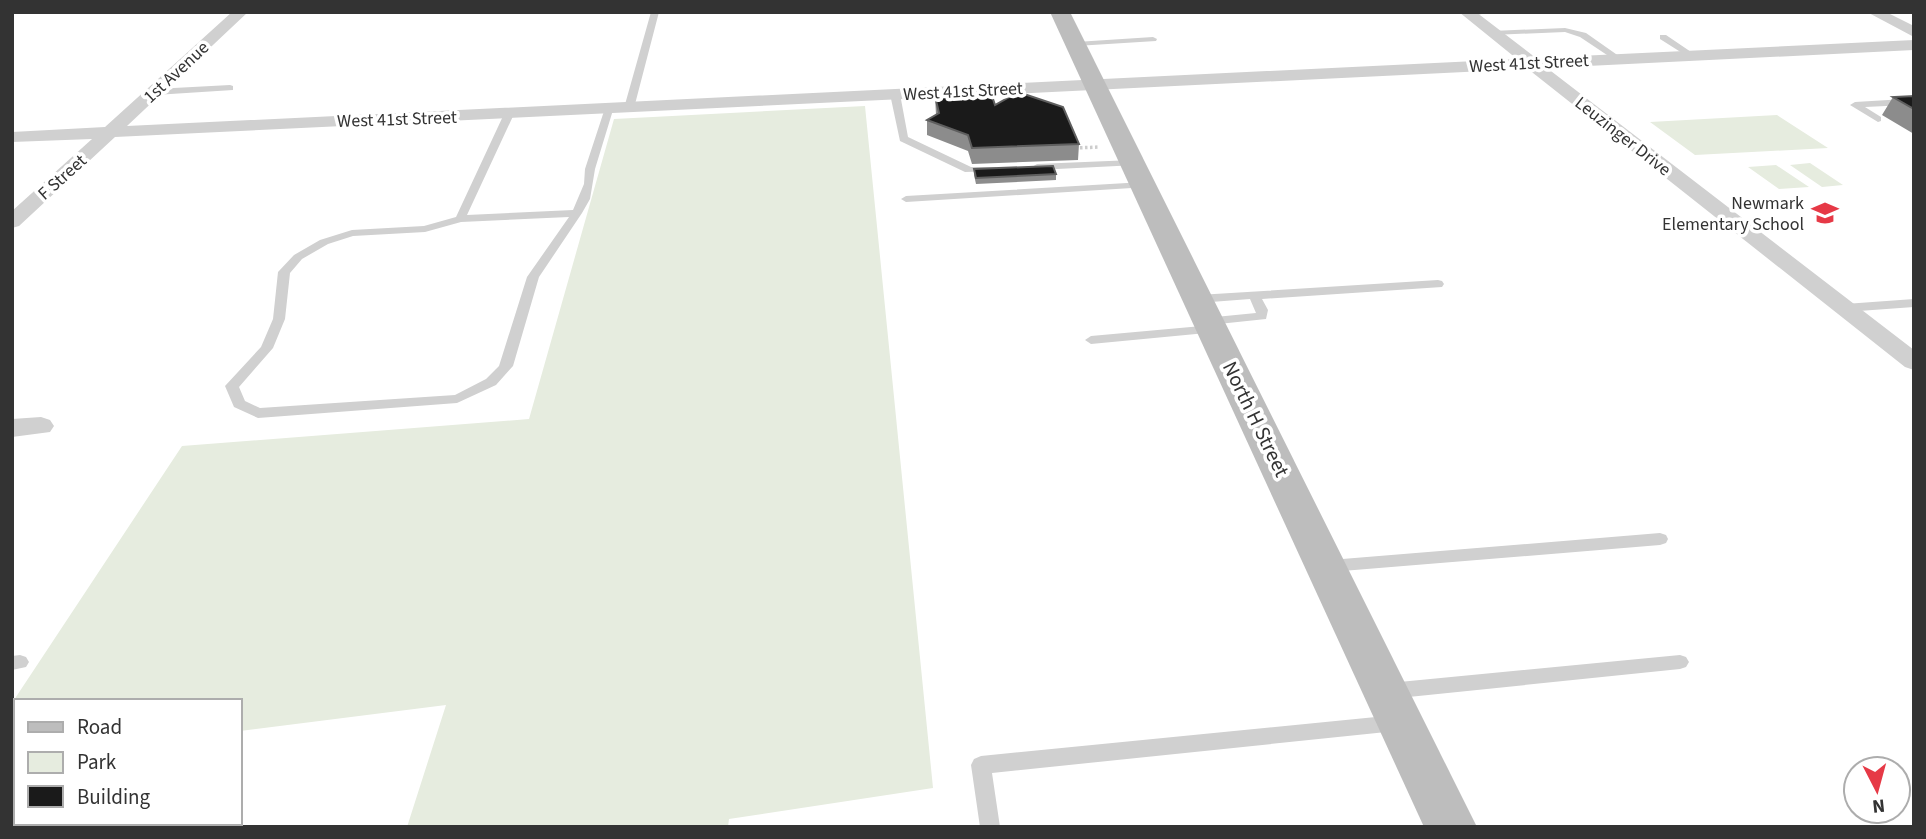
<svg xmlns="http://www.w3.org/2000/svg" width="1926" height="839" font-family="'Source Sans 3',sans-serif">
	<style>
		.green { fill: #e6ecdf }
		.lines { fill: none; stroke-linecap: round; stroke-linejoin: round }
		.path { stroke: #cdcdcd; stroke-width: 3.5; stroke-dasharray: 2.5 2.5; stroke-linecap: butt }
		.lane { fill: #d0d0d0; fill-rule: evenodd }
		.street { fill: #d0d0d0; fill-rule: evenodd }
		.secondary { fill: #bdbdbd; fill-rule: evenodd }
		.wall { fill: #8c8c8c }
		.building { fill: #1a1a1a; stroke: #5f5f5f; stroke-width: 2 }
		.labels { text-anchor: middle; stroke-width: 7; stroke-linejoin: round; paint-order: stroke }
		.far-street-label { font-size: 18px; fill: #333; stroke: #fff }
		.far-poi-label { font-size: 18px; fill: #333; stroke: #fff; text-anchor: end }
		.street-label { font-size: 21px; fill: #333; stroke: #fff }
	</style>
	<rect width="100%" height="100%" fill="#fff"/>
	<path class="green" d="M865,106L933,788L729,819L728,827H407L446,705L240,731V701H16V760H12V703L182,446L529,419L614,119Z
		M1777,115L1828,148L1695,155L1650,122Z
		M1810,163L1843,185L1822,187L1790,165Z
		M1776,165L1809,187L1779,189L1748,167Z"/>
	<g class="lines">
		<path class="path" d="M1075,148L1100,147"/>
		<path class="lane" d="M457,12H556L552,14H461Z
			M651,12H659L634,108L629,111L624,108Z
			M1490,12L1469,17L1465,15L1471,12Z
			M1565,28L1586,33L1623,59L1616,61L1580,37L1565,32L1492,35L1488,33L1492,31Z
			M1660,35H1666L1697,56L1690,58L1660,39Z
			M1153,37L1157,39L1156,41L1076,46L1072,44L1076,42Z
			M230,85L233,86V90L155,95L150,92L155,89Z
			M895,91L900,94L908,137L971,167H996V171L965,172L900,141L890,94Z
			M1914,95V102L1907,105L1865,107L1881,117V121L1878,122L1850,105L1855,102L1905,99Z
			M605,108L613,110L595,169L590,199L582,213L539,277L513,366L496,385L457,403L258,418L234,407L225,386L261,347L273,319L278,272L294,255L320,240L352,230L424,226L456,217L504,114L509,111L514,114L467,215L573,210L584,184L585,169ZM569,217L527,277L499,366L486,379L455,395L260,408L245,401L239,387L273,348L285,319L290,273L302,259L328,244L353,236L425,232L461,222Z
			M1133,160L1138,163L1137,165L1037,170L1032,167L1037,164Z
			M1144,182L1149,185L1148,187L906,202L901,199L906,196Z
			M1438,280L1442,281L1444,284L1442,287L1262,299L1268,310L1266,319L1209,325L1203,321L1205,318L1256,313L1250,299L1198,303L1192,299L1198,295Z
			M1914,299V307L1845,312L1839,308L1845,304Z
			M1213,325L1219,329L1217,332L1091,344L1085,340L1091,336Z
			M1660,533L1666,535L1668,539L1666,543L1660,545L1330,572L1324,570L1322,566L1324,562L1330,560Z
			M20,655L26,657L29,662L26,667L12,670V656Z
			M1680,655L1686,657L1689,662L1686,667L1680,669L1389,699L1383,696L1380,691L1383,686L1389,683Z
			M1396,715L1403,717L1405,723L1403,729L1396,731L992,773L1000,827H980L971,765L974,759L981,756Z
			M72,823H92L90,827H70Z"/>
		<path class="street" d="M232,12H248L127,126L1517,59L1459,12H1476L1536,58L1914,40V50L1547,68L1914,350V370L1905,367L1528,69L115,137L19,226L12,228V211L92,139L12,142V132L105,127Z
			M1867,12H1886L1914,26V37Z
			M41,417L50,420L54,426L50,432L12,437V419Z"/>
		<path class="secondary" d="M1050,12H1070L1477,827H1424Z"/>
	</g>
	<path class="wall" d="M935,96L995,105L1079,144L1078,160L972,164L968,151L927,135V120L936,115Z
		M1914,96V134L1882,115L1893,97Z
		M974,169L1056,174V180L976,184L974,175Z"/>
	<path class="building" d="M1018,92L1063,107L1079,144L972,148L968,135L927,120L939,113L935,96L991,93L995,105Z
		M1914,96V109L1893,97Z
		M1053,166L1056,174L976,178L974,169Z"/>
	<defs>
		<g id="school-bare" transform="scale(2.1)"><path d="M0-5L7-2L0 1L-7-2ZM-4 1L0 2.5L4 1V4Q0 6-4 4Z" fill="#e63946" stroke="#fff" stroke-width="2.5" paint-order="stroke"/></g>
	</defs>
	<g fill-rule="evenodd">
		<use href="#school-bare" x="1825" y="213"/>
	</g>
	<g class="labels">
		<g class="far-street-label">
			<text transform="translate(1529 63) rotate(-3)" y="6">West 41st Street</text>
			<text transform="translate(176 72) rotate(-43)" y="6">1st Avenue</text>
			<text transform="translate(963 91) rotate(-3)" y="6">West 41st Street</text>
			<text transform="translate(397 119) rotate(-2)" y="6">West 41st Street</text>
			<text transform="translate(1623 136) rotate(38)" y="6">Leuzinger Drive</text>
			<text transform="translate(62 177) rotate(-42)" y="6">F Street</text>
		</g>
		<g class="far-poi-label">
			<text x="1804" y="209">Newmark<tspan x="1804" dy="21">Elementary School</tspan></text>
		</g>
		<g class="street-label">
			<text transform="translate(1256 419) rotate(64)" y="7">North H Street</text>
		</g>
	</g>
	<rect width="1926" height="839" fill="none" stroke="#333333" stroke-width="28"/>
	<rect x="14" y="699" width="228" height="126" fill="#ffffff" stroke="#adadad" stroke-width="2"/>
	<rect x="28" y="722" width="35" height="10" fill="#bdbdbd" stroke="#adadad" stroke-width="2"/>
	<text x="77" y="734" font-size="21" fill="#333333">Road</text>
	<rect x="28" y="752" width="35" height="21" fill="#e6ecdf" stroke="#adadad" stroke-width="2"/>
	<text x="77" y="769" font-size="21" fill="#333333">Park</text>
	<rect x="28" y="786" width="35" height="21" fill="#1a1a1a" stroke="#adadad" stroke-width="2"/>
	<text x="77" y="804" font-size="21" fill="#333333">Building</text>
	<g transform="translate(1877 790) rotate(174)"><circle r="33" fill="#ffffff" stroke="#adadad" stroke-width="2"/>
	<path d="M0-5L12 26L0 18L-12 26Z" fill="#e63946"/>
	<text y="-10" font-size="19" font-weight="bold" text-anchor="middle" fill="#333333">N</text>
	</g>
</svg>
